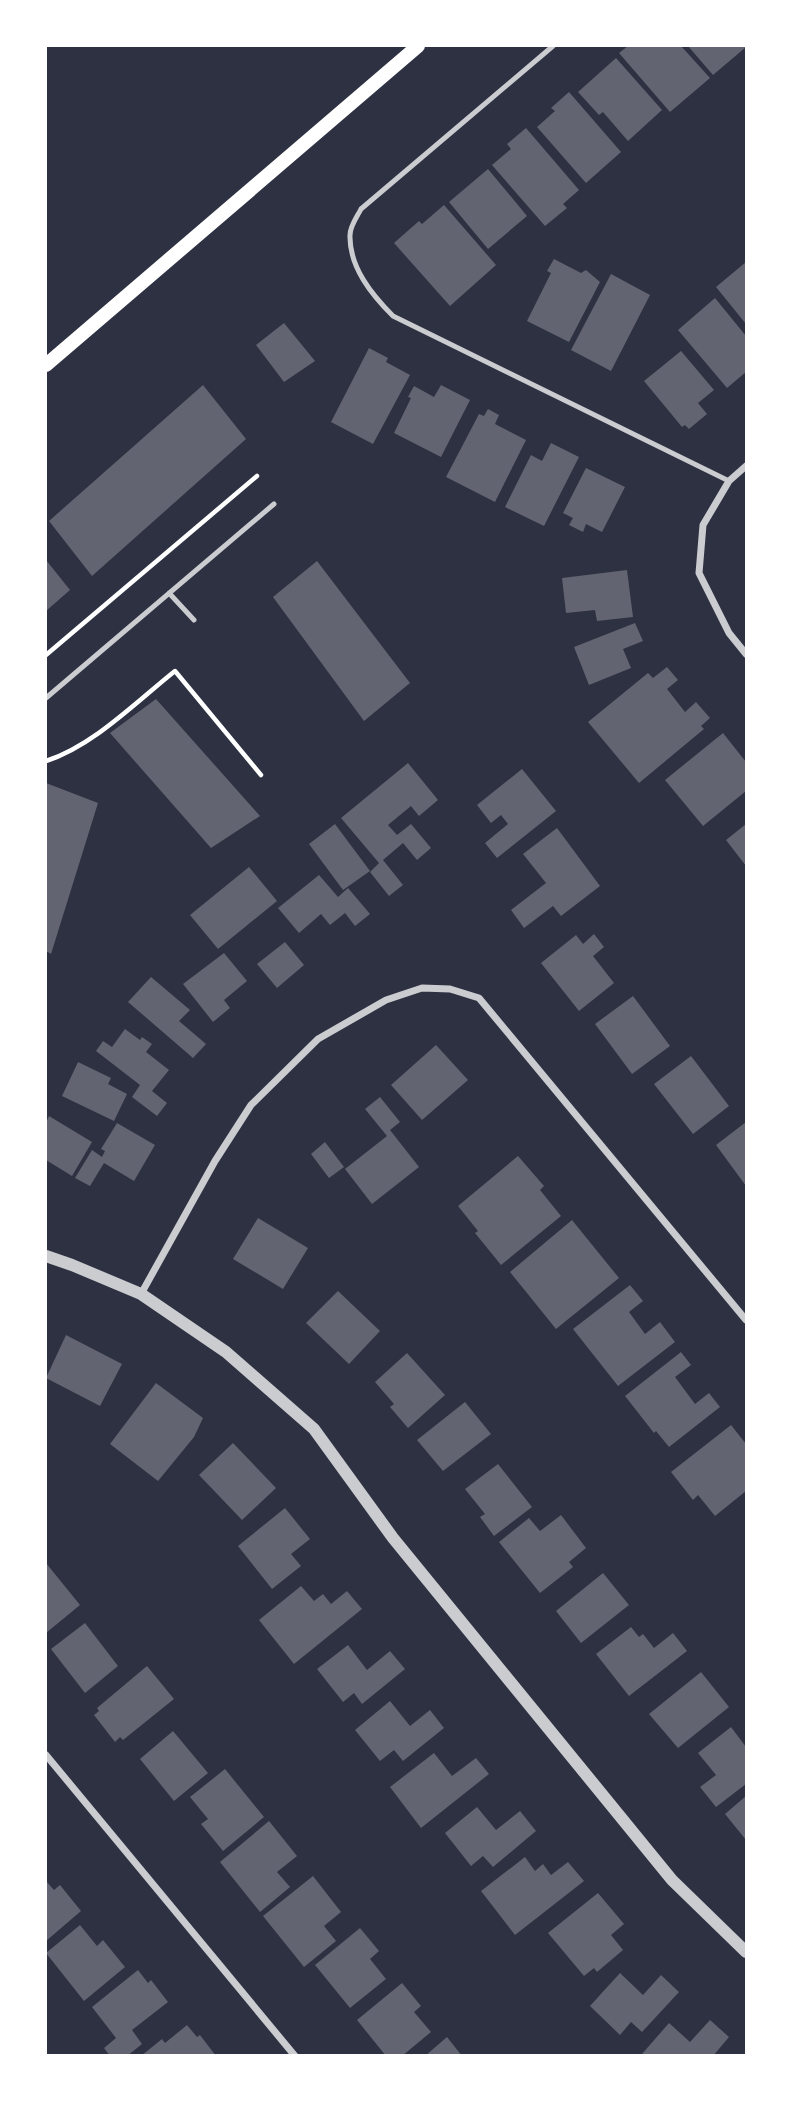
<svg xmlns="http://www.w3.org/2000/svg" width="792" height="2101" font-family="'Playfair Display',serif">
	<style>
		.building { fill: #626471 }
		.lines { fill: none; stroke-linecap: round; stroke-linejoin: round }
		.path { stroke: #fff; stroke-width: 4.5 }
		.service { stroke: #caccd0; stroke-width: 5 }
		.minor { stroke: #caccd0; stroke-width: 7 }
		.tertiary { stroke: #caccd0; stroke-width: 12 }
		.secondary { stroke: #fff; stroke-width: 14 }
	</style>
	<rect width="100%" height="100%" fill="#2d3142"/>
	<path class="building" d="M628,46H681L710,78L670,112L619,53Z
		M688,46H746V47L713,75Z
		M616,58L662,110L628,141L603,112L599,115L578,92Z
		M569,92L621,152L586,183L537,127L555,111L551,108Z
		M526,128L579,190L563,204L567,208L545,226L492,165L511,149L507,144Z
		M488,169L527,216L488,249L449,202Z
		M444,205L496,265L450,306L394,243L419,221L422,224Z
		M554,259L581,273L586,270L600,282L569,342L527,321L551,273L547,271Z
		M746,262V324L716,287Z
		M611,274L650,295L611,371L571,350Z
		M715,298L746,336V372L727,388L678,330Z
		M284,323L315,361L284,382L256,345Z
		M369,348L388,358L386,362L410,375L373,444L331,422Z
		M681,351L714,390L698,403L707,414L689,429L685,425L682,427L644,381Z
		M203,385L246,439L92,576L49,521Z
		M441,385L470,400L441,457L394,433L411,398L408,397L414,386L434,397Z
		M488,409L499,415L495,424L526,440L495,502L446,477L479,414L484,416Z
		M551,443L579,457L544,526L505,507L531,455L542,461Z
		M586,468L625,487L602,532L586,524L583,532L569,525L573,518L563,513Z
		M46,560L70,590L46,611Z
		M317,561L410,683L364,721L273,597Z
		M627,570L633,617L597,621L595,610L566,613L562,578Z
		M635,623L643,641L623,649L631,668L589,685L574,647Z
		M667,667L678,680L667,689L685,712L696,702L710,718L701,726L704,729L639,783L588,722L648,673L653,678Z
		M156,699L260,816L211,848L110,733Z
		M723,733L746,762V791L703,826L665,780Z
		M408,763L438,800L419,816L411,806L388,825L397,835L411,824L431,848L417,860L403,843L383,860L403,885L389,896L370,872L379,863L341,818Z
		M522,769L556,811L497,858L485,843L508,824L501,815L491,823L477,805Z
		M46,783L98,803L51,954L46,951Z
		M335,824L370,871L343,890L309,844Z
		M746,824V866L726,840Z
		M557,828L600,886L561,916L553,906L524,928L511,910L546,883L523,854Z
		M249,867L277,901L218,949L190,915Z
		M319,875L338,897L348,888L370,914L355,926L345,913L330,925L321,914L299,933L278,908Z
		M594,934L604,947L593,956L614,983L579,1011L541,963L576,935L583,944Z
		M285,942L304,965L277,988L257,964Z
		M224,953L247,981L224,1000L230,1008L213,1022L183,984Z
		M151,977L190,1010L179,1021L206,1044L193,1058L128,1002Z
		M633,996L670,1046L632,1074L595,1024Z
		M125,1029L140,1040L142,1037L152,1044L146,1052L169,1070L152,1091L167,1103L157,1116L132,1097L140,1085L96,1051L103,1041L112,1047Z
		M436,1045L468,1080L422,1120L391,1085Z
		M691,1056L729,1106L693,1134L654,1084Z
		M78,1062L111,1078L108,1084L127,1094L114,1121L62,1096Z
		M380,1097L400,1122L390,1130L419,1167L372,1204L345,1169L387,1136L365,1109Z
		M49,1116L92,1142L72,1176L46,1160V1123Z
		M746,1122V1186L716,1145Z
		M117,1123L155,1145L134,1181L104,1163L90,1186L75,1178L92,1150L102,1157L105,1151L101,1149Z
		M325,1142L344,1167L329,1178L311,1154Z
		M518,1156L544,1186L540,1190L561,1216L501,1265L475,1233L478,1231L458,1206Z
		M258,1218L308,1248L283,1289L233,1259Z
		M572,1220L619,1278L556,1329L510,1272Z
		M630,1285L643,1301L629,1312L645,1334L660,1322L675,1342L618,1386L573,1329Z
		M338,1291L380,1331L349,1364L306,1323Z
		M66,1335L122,1364L100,1406L46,1378Z
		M681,1352L691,1365L675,1377L695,1404L709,1393L720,1407L669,1447L656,1431L654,1433L625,1396Z
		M407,1353L445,1395L408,1428L390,1407L394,1404L375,1382Z
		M156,1383L203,1418L194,1437L158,1481L110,1444Z
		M465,1402L491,1434L443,1471L417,1440Z
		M731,1425L746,1444V1491L715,1516L698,1495L693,1500L671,1472Z
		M233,1443L276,1488L242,1520L199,1475Z
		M498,1464L532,1507L494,1536L480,1517L485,1514L465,1489Z
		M285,1508L310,1539L291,1554L301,1566L272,1589L238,1546Z
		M561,1515L586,1548L569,1562L573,1567L540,1593L499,1542L529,1518L540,1531Z
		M46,1563L80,1605L46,1633Z
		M603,1573L629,1605L581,1643L556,1611Z
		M301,1586L314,1601L323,1594L331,1604L347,1591L362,1609L294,1664L259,1620Z
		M85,1623L118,1666L85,1693L51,1649Z
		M631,1627L639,1637L643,1634L654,1648L673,1633L687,1651L629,1696L596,1654Z
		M348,1645L367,1670L390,1651L405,1669L362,1704L354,1693L343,1702L317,1669Z
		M147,1666L174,1699L123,1740L120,1737L115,1742L94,1715L99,1711L97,1708Z
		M701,1672L729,1707L678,1748L649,1714Z
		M390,1701L410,1726L430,1710L444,1728L403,1761L394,1750L380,1761L355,1730Z
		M731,1727L746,1747V1784L716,1807L700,1787L716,1775L698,1753Z
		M173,1731L208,1773L174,1801L140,1759Z
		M434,1753L452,1776L476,1758L489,1774L421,1828L390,1787Z
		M225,1769L264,1817L223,1851L201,1824L208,1819L190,1797Z
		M746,1796V1840L725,1814Z
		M477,1807L496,1830L520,1811L536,1831L493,1867L483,1856L471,1866L445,1833Z
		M269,1821L297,1856L277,1872L290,1887L260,1912L220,1862Z
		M525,1857L535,1871L543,1864L551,1875L568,1862L584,1881L515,1935L481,1891Z
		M313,1876L341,1912L324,1926L336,1941L304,1967L263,1916Z
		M46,1881L54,1890L60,1885L81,1911L46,1941Z
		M598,1893L624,1924L611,1935L623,1950L597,1972L594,1968L584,1976L548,1933Z
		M80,1925L97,1946L103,1940L125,1967L84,2001L46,1953Z
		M360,1928L379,1951L370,1959L386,1979L350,2008L315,1965Z
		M138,1970L148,1983L151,1980L168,2002L132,2030L142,2044L127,2056H110L104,2048L116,2038L92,2007Z
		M620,1973L643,1995L661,1975L679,1992L642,2032L631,2022L620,2035L590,2006Z
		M402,1983L421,2006L414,2012L431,2032L402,2056H386L357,2020Z
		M710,2020L729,2037L713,2056H644L642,2054L669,2023L690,2042Z
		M187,2025L197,2037L200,2035L216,2056H141L162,2039L165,2043Z
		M447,2037L462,2056H425Z"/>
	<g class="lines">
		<path class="path" d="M46,655L257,476
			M46,761C93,746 136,702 175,671L261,775"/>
		<path class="service" d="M553,46L361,209C357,217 350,226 350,235C349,267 372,295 393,316L729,481
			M169,593L194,620
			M46,698L274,504"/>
		<path class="minor" d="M746,466L729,481L703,525L699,573L729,633L746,654
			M141,1294L215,1161L251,1105L318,1039L386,1000L422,988L450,989L479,998L746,1320
			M46,1755L295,2056"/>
		<path class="tertiary" d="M46,1256L72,1265L141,1294L226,1352L314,1429L393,1538L672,1880L746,1952"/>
		<path class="secondary" d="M46,365L418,46"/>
	</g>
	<rect width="792" height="2101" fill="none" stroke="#ffffff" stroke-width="94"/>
</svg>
